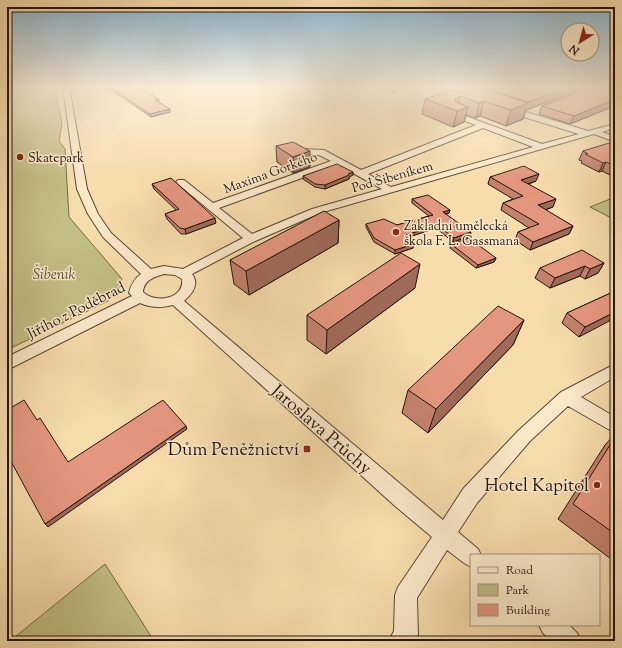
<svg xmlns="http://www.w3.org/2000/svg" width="622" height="648" font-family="'Sorts Mill Goudy',serif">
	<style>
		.green { fill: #c3be85; stroke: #726948 }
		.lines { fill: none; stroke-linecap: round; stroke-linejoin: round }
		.minor-casing { stroke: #574634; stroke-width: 2 }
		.minor { fill: #fae8c9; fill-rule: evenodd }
		.wall { fill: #c4826d; stroke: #22140c }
		.shaded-wall { fill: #a06a59; stroke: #22140c }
		.building { fill: #e4977f; stroke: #22140c }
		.poi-dot { fill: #8f2418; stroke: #fae8c9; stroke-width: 1.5 }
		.labels { text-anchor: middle; stroke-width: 3; stroke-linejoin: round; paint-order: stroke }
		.far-poi-label { font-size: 13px; fill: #22140c; stroke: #fae8c9; text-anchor: start }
		.far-street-label { font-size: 13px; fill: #22140c; stroke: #fae8c9 }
		.park-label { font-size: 15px; font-style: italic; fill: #5a5036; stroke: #fae8c9 }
		.street-label { font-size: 15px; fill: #22140c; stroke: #fae8c9 }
		.near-street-label { font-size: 18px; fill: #22140c; stroke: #fae8c9 }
		.near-poi-label { font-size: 18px; fill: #22140c; stroke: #fae8c9; text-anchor: end }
	</style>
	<rect width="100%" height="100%" fill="#f7dcac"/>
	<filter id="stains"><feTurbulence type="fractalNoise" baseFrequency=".005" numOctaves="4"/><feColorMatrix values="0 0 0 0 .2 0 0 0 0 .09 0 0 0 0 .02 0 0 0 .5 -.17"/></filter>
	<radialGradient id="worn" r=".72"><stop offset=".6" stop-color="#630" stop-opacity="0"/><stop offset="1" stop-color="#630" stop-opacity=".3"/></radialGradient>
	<path class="green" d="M7,87H54L62,123L59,141L65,149L69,217L122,279L108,301L7,350Z
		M615,197V220L590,207Z
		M105,564L154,641H10Z"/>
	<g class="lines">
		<g class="minor-casing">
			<path id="minor" d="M63,87H69L87,189L98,214L111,233L151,269L164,266L183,269L243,238L178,184L176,182L178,180H184L213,203L331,161L319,155L299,154L298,152L299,150L302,149L324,150L361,170L476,125L454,117L453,115L457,113L542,144L579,134L504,111V107H510L588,131L615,124V128L602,132L615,137V142L594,134L320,213L253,242L192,274C200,284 192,294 184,301L443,520L463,489L518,431L561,392L615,364V377L581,397L615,417V433L568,406L530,441L477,503L458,532L478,549L481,555H471V567L464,563L447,550L417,598L418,635L415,641H389L394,631L395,595L398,587L432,537L395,506L173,305C161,308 151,308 140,303L7,370V357L132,296L129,293C131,285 134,279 141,274L103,237L88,214L77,189ZM483,128L533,147L391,187L368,174ZM338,165L382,189L312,209L252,234L219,208ZM164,274L175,275L182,279C185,299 155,304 143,292C144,280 154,277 164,274Z
				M441,87H451L471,96L466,97Z
				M490,87H497L487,102H483L481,101Z
				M539,625H569L577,633L581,641H551L543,633Z"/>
		</g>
		<use href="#minor" class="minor"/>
	</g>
	<path class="wall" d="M107,87H151L141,89L159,99V102L170,112L151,117Z
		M372,87H405L392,93Z
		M488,87L487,89L493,91L496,87H615V107H612L570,124L539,114L542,106L567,97L575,92H574L526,110L523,119L506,126L480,116L476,118L466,115L464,122L453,127L422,114L425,99L464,93Z
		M276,146L310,167L293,173L277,162Z
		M615,146V173L610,175L602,171L599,172L581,163L582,161L579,160L583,151Z
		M353,172V175L349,177V179L325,189L315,187L303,179V176Z
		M490,177L536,181L529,184L553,207L545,210L573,226L569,234L530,250L515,240L518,232L529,228L501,210L503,203L513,199L488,184Z
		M152,184L216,223L186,234H181L167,219L165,214L176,210L154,189Z
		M412,199L450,210L449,213L446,214L470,236L453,242L436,228L408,237L413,248L395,254L374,242L366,227V224L397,225L429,216L412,203Z
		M339,220L338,243L249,295L234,284L230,260Z
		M451,244L496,258L494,262L476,268L450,248Z
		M604,263L598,273L585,279L580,276L550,288L535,278L540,268Z
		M415,288L326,354L307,340V315Z
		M615,291L579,337L562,323L567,313Z
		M524,320L513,345L428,433L402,413L408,390Z
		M615,434V562L558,519L605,445Z"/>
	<path class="shaded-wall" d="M138,87H151L138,90Z
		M393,87H405L392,93Z
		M568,87H575L574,92L526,110L523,119L506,126L511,110L528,102Z
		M460,96L457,111L455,99Z
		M615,99V101L612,107L570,124L574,116Z
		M484,101L480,116L476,118L479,103Z
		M468,107L464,122L453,127L457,111Z
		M170,109V112L151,117L150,114Z
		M310,151V167L293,173V157Z
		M606,162L602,171L599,172L603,163Z
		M615,166V173L610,175Z
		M353,172V175L349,177V179L325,189V185Z
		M539,174L536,181L518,187L521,180Z
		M556,199L553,207L535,213L538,205Z
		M450,210L449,213L442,215L443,212Z
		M215,218L216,223L186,234L185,229Z
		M339,220L338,243L249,295L246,271Z
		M437,225L436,228L406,238V235Z
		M573,226L569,234L530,250L533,242Z
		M471,232L470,236L453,242L454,238Z
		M414,244L413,248L395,254V250Z
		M496,258L494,262L476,268L478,265Z
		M604,263L598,273L585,279L590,269Z
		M420,264L415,288L326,354L327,330Z
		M585,266L580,276L550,288L555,278Z
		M615,312V318L579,337L585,327Z
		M524,320L513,345L428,433L436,409Z
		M186,426L187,429L48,527L45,524Z"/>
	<path class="building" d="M110,87H138L159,99L155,100L170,109L150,114Z
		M470,87H482L528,103L511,110L484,101L479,103L460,96L455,99L456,102L468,107L457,111L425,99L453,90L464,93Z
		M496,87H568L528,102L493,91Z
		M579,87H615V99L574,116L542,106L567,97L579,90Z
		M293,142L310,151L293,157L276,146Z
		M609,143L615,146V166L606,162L603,163L585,154H588L583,151Z
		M337,164L353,172L348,174L349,175L325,185L315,184L303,176Z
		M524,166L539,174L521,180L556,199L538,205L573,226L533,242L518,232L539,224L503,203L523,196L490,177Z
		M171,178L215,218L185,229L180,228L165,214L179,209L152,184Z
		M428,195L450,210L443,212L471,232L454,238L437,225L406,235L414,244L395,250L374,238L366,224L384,219L397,225L433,215L412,199Z
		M324,211L339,220L246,271L230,260Z
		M469,238L496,258L478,265L451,244Z
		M582,250L604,263L590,269L585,266L555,278L540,268Z
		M401,253L420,264L327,330L307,315Z
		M615,291V312L585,327L567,313Z
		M498,306L524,320L436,409L408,390Z
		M24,400L37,420L40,418L68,462L163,400L186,426L45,524L7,454V410Z
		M615,437V534L573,504Z"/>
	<linearGradient id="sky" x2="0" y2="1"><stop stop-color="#8bb6d3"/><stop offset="0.49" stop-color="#fbefda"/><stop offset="1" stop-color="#fbefda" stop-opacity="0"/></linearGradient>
	<rect width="622" height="178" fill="url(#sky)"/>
	<g class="poi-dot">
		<circle cx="20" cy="157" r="4"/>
		<circle cx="396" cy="232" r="4"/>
		<rect x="303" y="445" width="8" height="8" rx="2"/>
		<circle cx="597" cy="485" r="4"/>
	</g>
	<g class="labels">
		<g class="far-poi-label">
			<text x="28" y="162">Skatepark</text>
			<text x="404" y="230">Základní umělecká<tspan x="404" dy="15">škola F. L. Gassmana</tspan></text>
		</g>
		<g class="far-street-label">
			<text transform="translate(270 172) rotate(-20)" y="5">Maxima Gorkého</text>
			<text transform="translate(392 176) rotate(-16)" y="5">Pod Šibeníkem</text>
		</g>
		<g class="park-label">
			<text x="54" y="279">Šibeník</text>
		</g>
		<g class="street-label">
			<text transform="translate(76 310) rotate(-27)" y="5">Jiřího z Poděbrad</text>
		</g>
		<g class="near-street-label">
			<text transform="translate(322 429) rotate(41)" y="6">Jaroslava Průchy</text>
		</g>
		<g class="near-poi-label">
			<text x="299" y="455">Dům Peněžnictví</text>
			<text x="589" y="491">Hotel Kapitol</text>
		</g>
	</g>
	<rect width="622" height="648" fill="none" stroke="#f7dcac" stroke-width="24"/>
	<rect x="8" y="8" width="606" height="632" fill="none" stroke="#22140c" stroke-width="2"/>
	<rect x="12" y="12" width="598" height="624" fill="none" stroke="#22140c"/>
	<rect x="470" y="554" width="130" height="72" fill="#fae8c9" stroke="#a4937d"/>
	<rect x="478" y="567" width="20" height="6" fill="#fae8c9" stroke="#a4937d"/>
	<text x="506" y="574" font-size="12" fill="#22140c">Road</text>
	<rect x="478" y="584" width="20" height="12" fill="#c3be85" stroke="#a4937d"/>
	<text x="506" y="594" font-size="12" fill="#22140c">Park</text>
	<rect x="478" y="604" width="20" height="12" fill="#e4977f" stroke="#a4937d"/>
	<text x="506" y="614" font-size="12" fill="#22140c">Building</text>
	<g transform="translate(580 42) rotate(217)"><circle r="19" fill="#fae8c9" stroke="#a4937d"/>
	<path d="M0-3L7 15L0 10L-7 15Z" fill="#8f2418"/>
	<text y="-6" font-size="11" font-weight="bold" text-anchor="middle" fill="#22140c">N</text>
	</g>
	<rect width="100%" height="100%" filter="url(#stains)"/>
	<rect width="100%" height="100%" fill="url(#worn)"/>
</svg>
